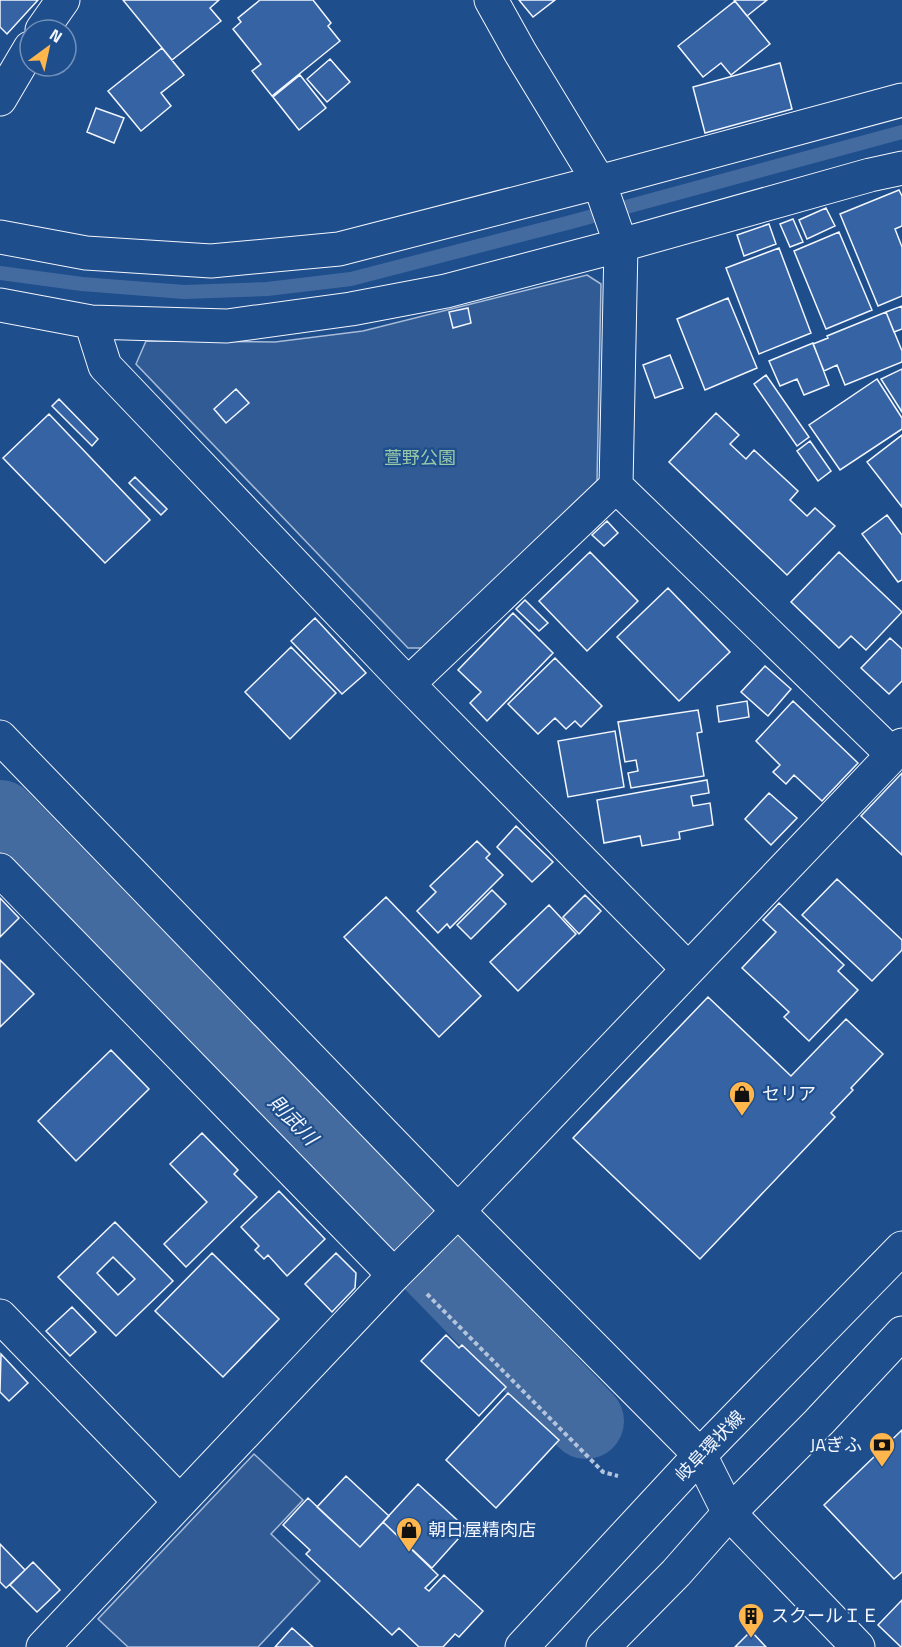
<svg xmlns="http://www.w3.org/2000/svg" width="902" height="1647" font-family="'Titillium Web','Noto Sans JP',sans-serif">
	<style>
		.built { fill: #305b95; stroke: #a8bbd7; stroke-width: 1.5 }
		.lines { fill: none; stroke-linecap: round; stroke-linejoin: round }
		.stream { stroke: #446ba0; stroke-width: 14 }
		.river { stroke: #446ba0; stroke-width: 76 }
		.building { fill: #3563a3; stroke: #f2f6ff; stroke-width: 1.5; fill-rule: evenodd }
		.minor-casing { stroke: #f2f6ff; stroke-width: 35 }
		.tertiary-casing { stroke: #f2f6ff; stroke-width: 35 }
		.primary-casing { stroke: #f2f6ff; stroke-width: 35 }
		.path { stroke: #b3c4dc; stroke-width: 4; stroke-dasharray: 4.5 3; stroke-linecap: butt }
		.minor { stroke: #1f4e8c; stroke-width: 33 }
		.tertiary { stroke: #1f4e8c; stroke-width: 33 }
		.primary { stroke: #1f4e8c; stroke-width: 33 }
		.labels { text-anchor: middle; stroke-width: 4.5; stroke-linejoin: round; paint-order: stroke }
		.park-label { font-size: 18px; fill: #97c8a6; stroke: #1f4e8c }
		.poi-label { font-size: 18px; fill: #f2f6ff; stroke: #1f4e8c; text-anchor: start }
		.street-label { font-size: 18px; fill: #f2f6ff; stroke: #1f4e8c }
		.water-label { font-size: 20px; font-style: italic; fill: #f2f6ff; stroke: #1f4e8c }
	</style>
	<rect width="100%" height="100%" fill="#1f4e8c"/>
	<path class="built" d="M587,275L601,284L597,481L424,648H408L136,364L146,341L275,342L363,331Z
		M254,1454L303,1500L271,1534L320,1581L258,1647H128L98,1619Z"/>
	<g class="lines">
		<path class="stream" d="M0,273L82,284L184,292L267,289L351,279L571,222L902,132"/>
		<path class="river" d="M0,818L586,1421"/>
	</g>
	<path class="building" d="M0,0H38L7,34L0,27Z
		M123,0H219L210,8L221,21L172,60Z
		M260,0H313L331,23L328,26L340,41L272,96L252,71L261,64L233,29L241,22L238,18Z
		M519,0H555L533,17Z
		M734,0H767L747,16Z
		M735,1L770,44L731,75L721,63L703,77L678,46Z
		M162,48L184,75L161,93L171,106L141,131L108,91Z
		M330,59L350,82L327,102L307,79Z
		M780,63L792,109L705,133L693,87Z
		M300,75L326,108L299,130L273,97Z
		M96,108L124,118L114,143L87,132Z
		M899,190L902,196V226L895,229L902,247V296L878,306L840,214Z
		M826,208L835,226L807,239L799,220Z
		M793,219L803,242L790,247L780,224Z
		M769,224L776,244L744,256L737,235Z
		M839,232L872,310L826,329L794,251Z
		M779,248L811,333L759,354L726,268Z
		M728,298L757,368L705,390L677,319Z
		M902,306V329L894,332L886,312Z
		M468,308L471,323L453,328L449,312Z
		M886,312L902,351V362L845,385L837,365L824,371L813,344L828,338L827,336Z
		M813,343L829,385L804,395L797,379L780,386L769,361Z
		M670,355L683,388L655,398L643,365Z
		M902,369V412L881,379Z
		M766,375L809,437L797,446L754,384Z
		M877,379L902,418V429L840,470L809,425Z
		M236,389L249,403L226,423L214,409Z
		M59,399L98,439L92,446L52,406Z
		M716,413L739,435L730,444L746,459L754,450L798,491L790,500L807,516L815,508L835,526L787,575L669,462Z
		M49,414L150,520L105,563L3,458Z
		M902,435V507L867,462Z
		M810,441L831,471L818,481L797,451Z
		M135,477L167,509L161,515L129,483Z
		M887,515L902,535V580L898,582L862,534Z
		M607,521L618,533L604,546L592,535Z
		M590,552L638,601L587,651L539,601Z
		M839,552L902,612L866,650L851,636L839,648L791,602Z
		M668,588L730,652L679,701L617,637Z
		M525,600L548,623L539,631L516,609Z
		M513,613L553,653L487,721L470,703L481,692L458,670Z
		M315,618L366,673L342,694L291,641Z
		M890,638L902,649V681L889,694L861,668Z
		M291,647L336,693L290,739L245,692Z
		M555,658L602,706L581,727L575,721L566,729L555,718L538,734L508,704Z
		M765,666L791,689L768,716L741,692Z
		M747,701L749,717L719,722L717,706Z
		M793,701L858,763L822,801L794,775L786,784L773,772L780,765L756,741Z
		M698,710L702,732L697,733L704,776L631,788L628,773L638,771L636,760L625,762L618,722Z
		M615,731L624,787L568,797L558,741Z
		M902,773V855L861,816Z
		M707,780L709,793L691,796L693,806L710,803L713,825L679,832L680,839L642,846L640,836L604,843L597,800Z
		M769,793L797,818L771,845L745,819Z
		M516,826L553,862L532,882L497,847Z
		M477,841L490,854L486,858L503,875L450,928L447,924L438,933L417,911L436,892L430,886Z
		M837,879L902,940V950L872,981L802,915Z
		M492,890L506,904L471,939L457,925Z
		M585,895L601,911L579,934L563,917Z
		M386,897L481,996L439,1037L344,937Z
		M0,898L19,918L0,937Z
		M779,903L844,965L838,971L858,990L809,1041L784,1017L789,1012L742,968L776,932L763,920Z
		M549,905L576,934L518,991L490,962Z
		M0,960L34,994L0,1027Z
		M708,997L791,1076L846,1019L883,1054L851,1088L853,1090L831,1113L835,1117L700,1259L573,1138Z
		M111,1050L149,1089L76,1161L38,1121Z
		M202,1133L238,1170L234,1174L257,1197L186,1267L164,1244L207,1202L170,1164Z
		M279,1191L325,1239L287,1276L268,1255L264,1259L255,1250L259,1246L241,1227Z
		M115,1222L173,1281L116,1336L58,1277ZM113,1257L135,1279L118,1295L97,1273Z
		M212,1253L279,1319L223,1377L155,1311Z
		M336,1253L356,1273L355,1288L332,1312L305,1284Z
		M72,1307L96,1332L70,1356L46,1331Z
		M446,1335L459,1348L462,1345L506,1387L479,1416L421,1361Z
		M1,1354L28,1383L9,1401L0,1392Z
		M508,1393L559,1440L496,1508L446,1460Z
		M902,1430V1572L894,1579L824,1505Z
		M346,1476L389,1516L360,1547L317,1507Z
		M418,1484L467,1529L432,1568L383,1522Z
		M308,1498L360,1547L383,1522L438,1575L425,1588L429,1591L444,1575L483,1611L459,1637L455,1634L443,1647H419L399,1628L392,1635L306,1554L310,1550L283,1525Z
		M0,1544L25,1570L6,1588L0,1582Z
		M33,1562L60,1590L37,1612L10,1585Z
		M902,1600V1647H901L878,1625Z
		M292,1628L313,1647H275Z
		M751,1631L766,1647H735Z"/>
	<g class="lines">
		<g class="minor-casing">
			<path id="minor" d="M42,30L63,0
				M0,99L30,48
				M0,237L86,253L211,261L339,249L599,182L902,100
				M0,305L91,322L227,326L351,309L446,291L621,245L870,175L902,168
				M91,322L105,366L408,684L688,969
				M616,486L893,755
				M408,684L616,486L621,245L599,182L520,52L491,0
				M0,870L394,1275
				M0,1316L180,1502
				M43,1647L394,1275L458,1211L902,745"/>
		</g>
		<g class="tertiary-casing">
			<path id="tertiary" d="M0,737L458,1211L700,1455L729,1513L858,1647"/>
		</g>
		<g class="primary-casing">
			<path id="primary" d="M522,1647L700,1455L902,1248
				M603,1647L676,1573L729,1513L819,1422L902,1333"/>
		</g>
		<path class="path" d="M427,1294L603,1472L618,1476"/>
		<use href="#minor" class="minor"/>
		<use href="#tertiary" class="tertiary"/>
		<use href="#primary" class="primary"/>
	</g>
	<defs>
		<g id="shop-pin" transform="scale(1.35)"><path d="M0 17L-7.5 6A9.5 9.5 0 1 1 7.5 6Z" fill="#ffb74d" stroke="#1f4e8c"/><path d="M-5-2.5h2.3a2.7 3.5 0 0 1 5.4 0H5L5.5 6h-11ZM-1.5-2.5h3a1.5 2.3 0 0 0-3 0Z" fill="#111"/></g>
		<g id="bank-pin" transform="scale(1.35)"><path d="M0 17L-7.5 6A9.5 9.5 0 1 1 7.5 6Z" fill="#ffb74d" stroke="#1f4e8c"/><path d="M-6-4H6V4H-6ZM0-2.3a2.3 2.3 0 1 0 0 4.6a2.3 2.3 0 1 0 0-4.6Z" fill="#111"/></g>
		<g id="building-pin" transform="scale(1.35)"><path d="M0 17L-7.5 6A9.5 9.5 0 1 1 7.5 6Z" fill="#ffb74d" stroke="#1f4e8c"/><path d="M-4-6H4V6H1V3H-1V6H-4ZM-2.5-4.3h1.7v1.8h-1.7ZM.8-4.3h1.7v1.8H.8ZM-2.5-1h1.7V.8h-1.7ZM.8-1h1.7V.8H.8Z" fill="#111"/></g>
	</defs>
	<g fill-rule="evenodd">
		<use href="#shop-pin" x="742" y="1094"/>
		<use href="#bank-pin" x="882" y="1445"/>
		<use href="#shop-pin" x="409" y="1530"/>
		<use href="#building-pin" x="751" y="1616"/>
	</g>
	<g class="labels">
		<g class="park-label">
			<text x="420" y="464">萱野公園</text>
		</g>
		<g class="poi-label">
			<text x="762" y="1100">セリア</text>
			<text x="862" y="1451" text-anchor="end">JAぎふ</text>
			<text x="428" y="1536">朝日屋精肉店</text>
			<text x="771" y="1622">スクールＩＥ</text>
		</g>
		<g class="street-label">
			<text transform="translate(710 1446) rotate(-46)" y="6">岐阜環状線</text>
		</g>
		<g class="water-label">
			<text transform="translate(293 1120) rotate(46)" y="7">則武川</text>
		</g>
	</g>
	<g transform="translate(48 48) rotate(33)"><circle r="28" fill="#1f4e8c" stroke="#7391ba" stroke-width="1.5"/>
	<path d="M0-4.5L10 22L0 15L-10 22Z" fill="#ffb74d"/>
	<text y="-9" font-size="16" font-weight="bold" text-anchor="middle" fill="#f2f6ff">N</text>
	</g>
</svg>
